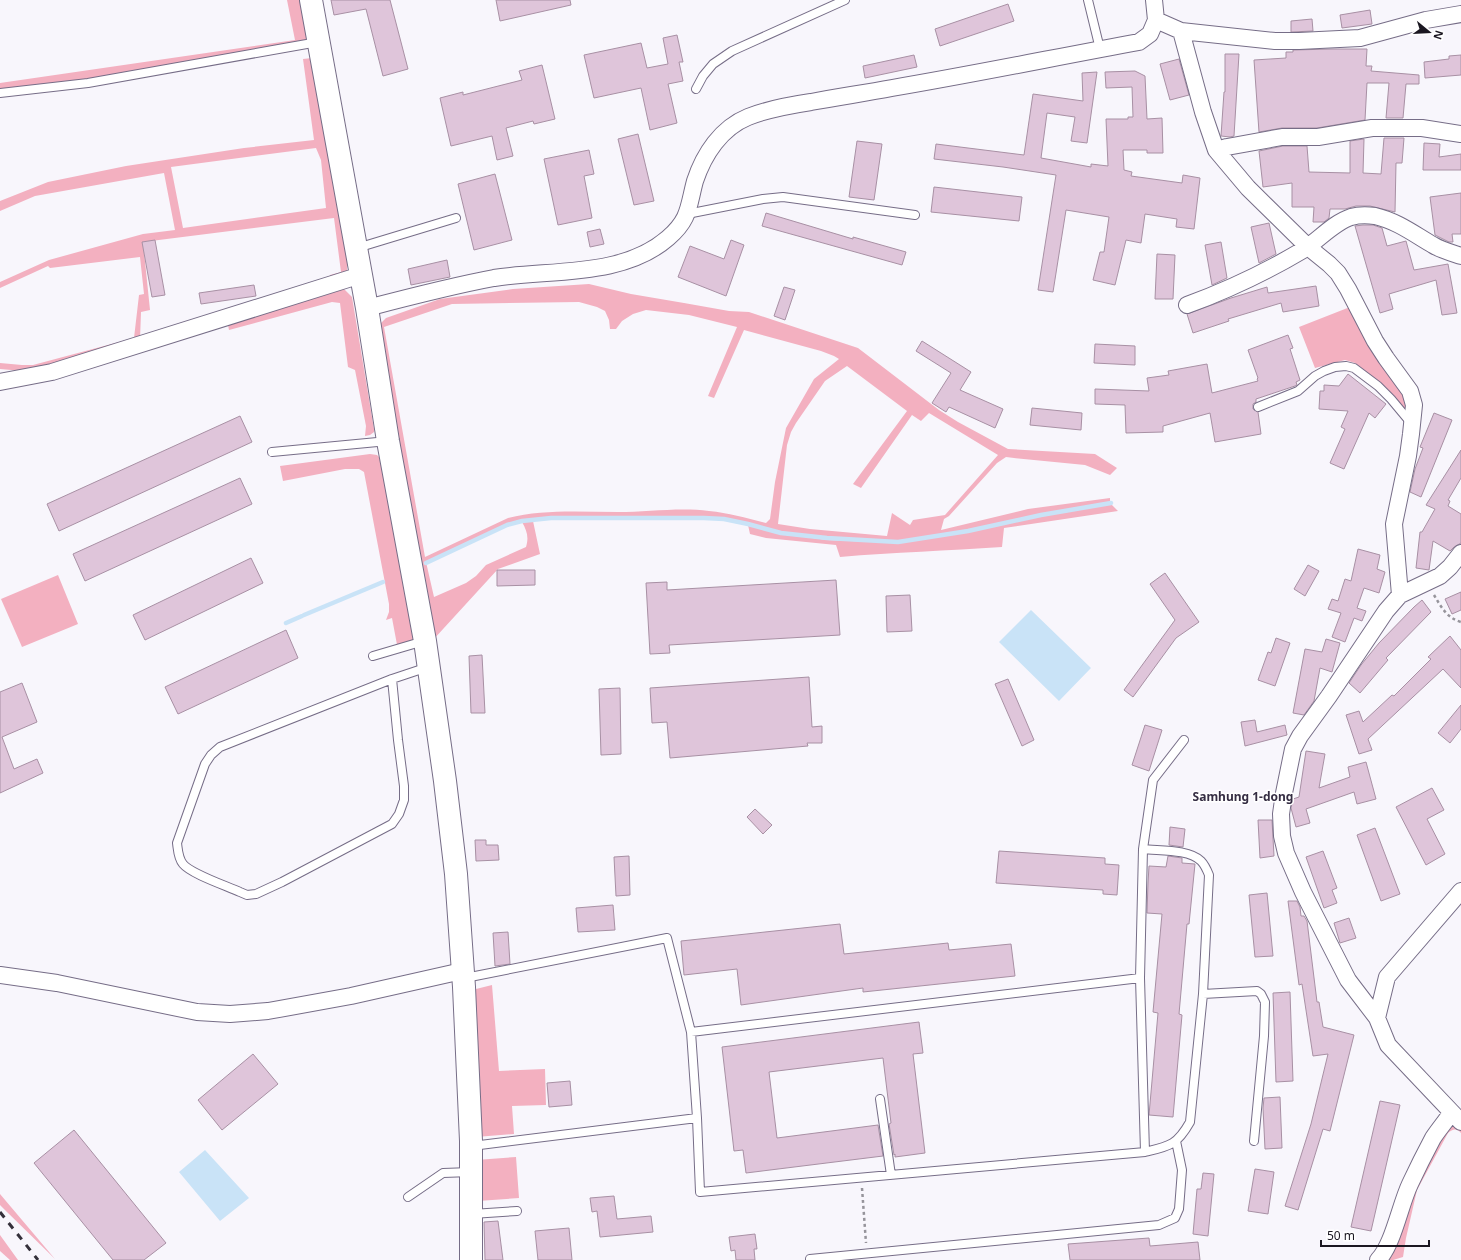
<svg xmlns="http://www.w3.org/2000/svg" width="1461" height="1260" font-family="'Noto Sans',sans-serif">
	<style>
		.green { fill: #f3b0c0; fill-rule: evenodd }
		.water { fill: #c9e3f7 }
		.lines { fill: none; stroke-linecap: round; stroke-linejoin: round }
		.stream { stroke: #c9e3f7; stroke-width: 4.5 }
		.building { fill: #dfc5da; stroke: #a890a4 }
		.lane-casing { stroke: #766d87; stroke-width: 10 }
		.street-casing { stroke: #766d87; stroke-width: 18 }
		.secondary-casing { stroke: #766d87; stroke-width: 24 }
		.path { stroke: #96949b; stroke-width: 2.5; stroke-dasharray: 3 3; stroke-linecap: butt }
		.lane { stroke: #fff; stroke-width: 8 }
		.street { stroke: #fff; stroke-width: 16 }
		.secondary { stroke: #fff; stroke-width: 22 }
		.rail { stroke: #34303a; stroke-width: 3; stroke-dasharray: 7 7; stroke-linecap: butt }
		.labels { text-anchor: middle; stroke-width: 3; stroke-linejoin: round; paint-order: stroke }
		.quarter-label { font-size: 12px; font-weight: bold; fill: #352d43; stroke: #fff }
	</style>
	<rect width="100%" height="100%" fill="#f8f6fc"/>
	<path class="green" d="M287,0H300L308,45L0,96V83L295,40Z
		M312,58L347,261V275L329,280L330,275L341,272L334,218L143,242L150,310L141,312L140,340L74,359L23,371L0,369V363L22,365H33L134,338L139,295L144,294L140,257L50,268L48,266L0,288V282L49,260L143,234L175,230L164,173L35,196L0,211V201L48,182L126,166L244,148L314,140L303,59ZM316,148L321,160L326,208L183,228L171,167Z
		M589,284L631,294L684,303L729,311L749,312L858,348L939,410L958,422L1008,449L1095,454L1117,468L1110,475L1085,465L1014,458L1006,457L997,463L949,516L944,519L941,530L1028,509L1110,498V502L1040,514L968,530L898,541L827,537L782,532L748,523L724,518L703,517H551L522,520L507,524L426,562L434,597L466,583L476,576L486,565L526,547C529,537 527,531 522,522L533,521L540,554L498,569L433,640L379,331L381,323L386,318L440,299L513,289ZM579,302L597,307L605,311L609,320L610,329H616L622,321L633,314L646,310L689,315L737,327L708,396L714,398L744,330L821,351L834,356L839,359L814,379L786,428L775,482L770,519L766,523C747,518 729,513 709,511C681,507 647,512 618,512C581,512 543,509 508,518L425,557L384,327L452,304ZM847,366L907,411L853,484L861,488L912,415L921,421L929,413L998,455L945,515L913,520L910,525L892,513L887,536L810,529L778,524L787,445L791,432L796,423L825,381Z
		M344,289L352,297L374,429V432L370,435L365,436L366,426L355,370L348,367L340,303L332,302L229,330L228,325Z
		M1350,307L1403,387L1408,409H1405L1400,406L1393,395L1355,363L1345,360L1315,368L1299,327Z
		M370,454L377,455L381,459L413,639L411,644L398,650L392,618L386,620L389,612V604L364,472L359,469H345L283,481L280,466Z
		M1111,504L1118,511L1004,528L1002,547C948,551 894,552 840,557L836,545L766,538L750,534L748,525L772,532L827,540L899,543L968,532L1041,516Z
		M58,575L78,624L22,647L1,599Z
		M492,985L499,1071L545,1069L546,1105L512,1106L514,1134L476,1137V989Z
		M1452,1125H1458L1461,1127V1133C1456,1128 1453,1129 1448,1133L1417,1190L1406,1238L1403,1257L1393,1260H1382L1413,1189L1448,1127Z
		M516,1157L519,1198L478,1201L476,1160Z
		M0,1194L55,1259L7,1212L0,1205Z
		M0,1235L18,1260H10L0,1251Z"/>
	<path class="water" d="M1031,610L1091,668L1059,701L999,642Z
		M205,1150L249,1198L220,1221L179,1172Z"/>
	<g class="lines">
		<path class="stream" d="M426,563L507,525L522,521L551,518H704L724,519L748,524L781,533L827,538L898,542L968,531L1041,515L1111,503
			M304,615L383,582
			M286,623L302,616"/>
	</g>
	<path class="building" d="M331,0H390L408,69L383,76L366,9L334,15Z
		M496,0H570L571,5L500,21Z
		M1008,4L1014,21L940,46L935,29Z
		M1370,10L1372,24L1342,28L1340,15Z
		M1312,19L1313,31L1291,32V21Z
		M677,35L683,62H679L683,81L668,84L677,123L650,130L641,88L594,98L584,55L641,43L647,68L668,64L663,38Z
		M1332,49H1367L1366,66H1372L1371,71L1419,75V84H1406L1403,118H1386L1389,83H1367L1365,120L1317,128H1282L1259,132L1254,60L1286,58V52H1293V50Z
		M1225,54H1239L1234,136L1230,137L1221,136L1224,92H1225Z
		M914,55L917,67L865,78L863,66Z
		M1461,55V75L1425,78L1424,62L1449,59V56Z
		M1179,59L1189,95L1170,100L1160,64Z
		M542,65L555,119L534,124L533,121L506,128L513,156L497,160L492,136L451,146L440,98L463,92V95L522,80L519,71Z
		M1135,71L1145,76L1147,119L1162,118L1163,153H1147V150H1123L1124,170L1132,172L1131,176L1182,183L1183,175L1200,178L1194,229L1176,227L1177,219L1145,214L1141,243L1126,240L1115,285L1093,280L1100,252H1104L1109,217L1066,210L1053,292L1038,290L1056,175L1003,167L934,159L936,144L1024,155L1033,94L1083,101L1082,73L1097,72L1087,143L1071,141L1075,117L1047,113L1041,158L1091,167V164L1108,166L1106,119H1128V117H1133L1132,87L1106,88L1105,72Z
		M638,134L654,201L634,205L618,139Z
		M1384,138H1404L1402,163H1396L1395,212L1370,206H1356L1345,209H1330L1329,218L1324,222H1313L1314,207H1292V183L1263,187L1259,151L1283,146H1307L1309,172L1350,173V141L1364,139L1363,173L1381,174Z
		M857,141L882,144L874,200L849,197Z
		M1424,143L1440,144L1439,157L1461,154V170H1423Z
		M589,150L594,174L584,176L592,218L558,225L544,159Z
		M495,174L512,240L474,250L458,184Z
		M934,187L1022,197L1019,221L931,212Z
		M1461,193V234H1452L1453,242H1449L1435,235L1430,197Z
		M766,213L853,239V237L906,252L902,265L762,226Z
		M1269,223L1276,254L1259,263L1251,227Z
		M1363,225H1373L1382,228L1387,246L1406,241L1414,270L1448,264L1457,313L1442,315L1436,280L1389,294L1393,309L1380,313L1355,226Z
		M600,229L604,244L590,247L587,232Z
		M155,240L165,295L152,297L142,242Z
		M731,240L744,245L726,296L678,277L690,246L724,259Z
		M1221,242L1227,278L1212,285L1205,245Z
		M1157,254L1175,255L1173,299H1155Z
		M447,260L450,277L411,285L408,269Z
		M254,285L256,296L201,304L199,293Z
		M1316,286L1319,306L1283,312L1281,303L1228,319L1229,321L1193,333L1187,314L1231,298L1267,287L1268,293Z
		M784,287L795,290L785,320L774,316Z
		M1288,335L1293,348L1290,349L1300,380L1296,382L1297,385L1295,386L1256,399V402L1253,404V409L1258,412L1261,434L1215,442L1210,413L1163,426V432L1126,433L1125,405L1095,404V389L1149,391L1147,378L1169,375L1168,371L1207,364L1212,393L1258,381L1257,379L1258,378L1248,350Z
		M922,341L971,372L960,390L1003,409L995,428L949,407L946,412L932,403L951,373L916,351Z
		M1095,344L1135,346V365L1094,363Z
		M1348,374L1386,404L1375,418L1369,413L1344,469L1330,463L1345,429L1341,427L1348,411L1319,409L1320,391H1324V385L1339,386Z
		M1032,408L1082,413L1081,430L1030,425Z
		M1434,413L1452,420L1421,497L1410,492L1415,469L1423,448L1420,447Z
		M240,416L252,442L59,531L47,504Z
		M1461,450V478L1448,500L1450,501L1448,506L1461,514V543L1454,547L1450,551L1433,541L1429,570L1416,568L1420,532H1422L1435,509L1426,505Z
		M240,478L252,504L85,581L73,554Z
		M1358,549L1380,555L1377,569L1385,572L1379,593L1364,588L1357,608L1366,611L1362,621L1354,618L1345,642L1332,637L1341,613L1328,609L1332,599L1338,601L1345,579L1351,581Z
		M251,558L263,583L145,640L133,615Z
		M1308,565L1319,571L1305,596L1294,589Z
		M497,570H535V585L497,586Z
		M1165,573L1199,622L1176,638L1133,697L1124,690L1175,620L1150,584Z
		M836,580L840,635L669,645L670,653L650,654L646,583L667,582V590Z
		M1461,592V610L1452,614L1445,599Z
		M910,595L912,631L887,632L886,596Z
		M1422,600L1431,612L1386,658L1388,660L1360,693L1349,683L1361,665L1379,643L1414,607Z
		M286,630L298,658L178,714L165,687Z
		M1450,636L1461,650V688L1443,669L1368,739L1372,750L1359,754L1346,715L1359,711L1363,722L1392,695L1394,696L1431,659L1428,657Z
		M1276,638L1290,643L1275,686L1258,680L1268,652L1271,653Z
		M1326,639L1340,643L1332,672L1320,668L1314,701L1304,715L1293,713L1305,649L1322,652Z
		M482,655L485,713H471L469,656Z
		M809,677L812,727L822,726V743H807L808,746L670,758L667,722L652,723L650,688Z
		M1008,679L1034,740L1022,746L995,684Z
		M22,683L37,722L2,737L14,769L37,759L43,773L0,793V692Z
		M620,688L621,754L601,755L599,689Z
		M1461,705V729L1450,743L1438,733Z
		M1255,720L1257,732L1285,725L1287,735L1245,746L1241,722Z
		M1145,725L1162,730L1149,771L1132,765Z
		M1306,751L1325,754L1319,788L1350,777L1348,767L1366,762L1376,799L1357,804L1354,792L1306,809L1310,823L1296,827L1291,808L1293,799L1299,797Z
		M1432,788L1444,810L1427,819L1445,854L1426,865L1396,807Z
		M755,809L772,825L763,834L747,817Z
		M1258,820H1272L1274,856L1260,858Z
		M1170,827L1185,829L1183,847L1169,845Z
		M1375,828L1400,894L1381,901L1357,835Z
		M475,840H486V845H498L499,860L476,861Z
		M999,851L1105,858V864L1119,865L1117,895L1103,894V890L996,883Z
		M1323,851L1337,888L1332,890L1337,903L1324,908L1306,857Z
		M629,856L630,895L616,896L614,857Z
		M1168,856L1182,858V863L1195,864L1189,924H1187L1179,1014L1182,1015L1173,1117L1149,1115L1158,1013L1153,1012L1162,914L1147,913L1148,883L1149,866L1166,867Z
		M1267,893L1273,956L1255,957L1249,895Z
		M1288,901H1297L1300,907L1301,916H1304L1307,921L1317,1002H1319L1323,1027L1354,1035L1330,1131L1323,1129L1298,1210L1285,1206L1311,1124L1328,1054L1313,1056L1302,984L1299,985Z
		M613,905L615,930L578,932L576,908Z
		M1349,918L1356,938L1340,943L1334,923Z
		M840,924L844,954L948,943L949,950L1011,944L1015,976L863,992V988L741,1005L737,969L684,975L681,941Z
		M508,932L510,964L495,966L493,933Z
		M1290,992L1293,1081L1276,1082L1273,993Z
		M919,1022L923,1053L913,1054L925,1153L895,1157V1154L894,1155L889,1124L891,1123L883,1058L769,1072L777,1138L878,1125L883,1156L746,1173L743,1150L734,1151L722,1047Z
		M253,1054L278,1084L222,1130L198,1100Z
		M570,1081L572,1105L549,1107L547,1083Z
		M1280,1097L1282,1148L1265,1149L1263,1108L1264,1098Z
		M1380,1101L1400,1105L1371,1231L1351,1227Z
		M74,1130L166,1243L144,1260H113L34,1163Z
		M1255,1169L1274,1172L1268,1214L1248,1211Z
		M1203,1173L1214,1174L1208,1236L1193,1234L1197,1189H1201Z
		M614,1196L617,1219L651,1216L653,1232L600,1237L597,1211L592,1212L590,1198Z
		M498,1221L503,1260H485L484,1222Z
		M569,1228L572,1260H538L535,1231Z
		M755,1234L757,1249H754L755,1260H736L735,1250L731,1251L729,1237Z
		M1149,1238L1150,1246L1198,1242L1200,1260H1070L1068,1244Z"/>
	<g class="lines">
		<g class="lane-casing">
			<path id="lane" d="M1088,0L1100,49
				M696,89L703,76L713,64L732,51L845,0
				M0,93L88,83L318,42
				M687,214L763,199L783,197L915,215
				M357,248L456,218
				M1258,407L1298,391L1315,376L1324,371L1335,367L1346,366L1354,368L1378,386L1391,399L1411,423
				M272,452L388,441
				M373,656L424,641
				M392,679L398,740L404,786V800L399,814L392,824L282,882L256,894L247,895L240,892C227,886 191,874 183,864C178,858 178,850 177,843L205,764L211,755L220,747L392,679L428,667
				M1143,849C1160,851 1189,849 1201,861C1205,865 1207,870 1209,875L1203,994L1190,1122C1177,1145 1170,1146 1145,1152
				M465,978L667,938L691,1032
				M1140,978L1143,849L1153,780L1184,740
				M1203,994L1257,991L1261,994L1265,1002L1264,1036L1254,1141
				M880,1099L891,1175
				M472,1146L697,1118L700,1192L1145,1152L1140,978L691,1032L697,1118
				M408,1197L443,1173L471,1172
				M472,1214L517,1211
				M810,1259L1159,1225L1175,1218L1179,1209L1182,1170L1176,1141"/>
		</g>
		<g class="street-casing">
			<path id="street" d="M1156,20L1181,31L1275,41H1299L1360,38L1426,20L1461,14
				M1181,31L1203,112L1216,150L1248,188L1308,247L1329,264L1338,273L1348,289L1375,341L1386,358L1410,391L1414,405L1411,434L1408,456L1394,524L1400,595
				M1216,150L1227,147L1282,137H1318L1372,128H1422L1461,134
				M1187,305C1228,290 1266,272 1303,250C1319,240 1333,223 1351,217C1358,215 1368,215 1375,216C1397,221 1414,234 1433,245C1441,250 1452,253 1461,256
				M367,308C409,297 451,286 494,278C550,269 622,278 668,238C690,219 688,207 695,181C704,154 721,128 748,117C768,109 791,105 811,102C838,97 865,93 892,88C975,74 1057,57 1139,42L1150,34L1156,20L1154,0
				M0,382L52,372L361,275
				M1461,553L1450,567L1440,576L1400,595L1386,611L1329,696L1300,736L1293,749L1284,793L1281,814L1282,836L1286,853L1303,892L1348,980L1377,1018L1388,1045L1461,1122
				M0,975L57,983L197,1012L230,1014L268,1011L351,996L462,971
				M1377,1018L1387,977L1461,891
				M1378,1260C1393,1245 1400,1205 1410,1184C1417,1169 1425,1153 1433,1138C1439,1129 1446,1121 1451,1113"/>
		</g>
		<g class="secondary-casing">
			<path id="secondary" d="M311,0L367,308L388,441L425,641L445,781L456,874L464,987L471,1141V1260"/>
		</g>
		<path class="path" d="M1434,595C1441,607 1447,618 1461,622
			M862,1188L866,1243"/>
		<use href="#lane" class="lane"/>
		<use href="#street" class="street"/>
		<use href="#secondary" class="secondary"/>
		<path class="rail" d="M0,1212L38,1260"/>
	</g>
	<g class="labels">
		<g class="quarter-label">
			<text x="1243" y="801">Samhung 1-dong</text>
		</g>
	</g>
	<g transform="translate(1429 32) rotate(108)" stroke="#ffffff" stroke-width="3" paint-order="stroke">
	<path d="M0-3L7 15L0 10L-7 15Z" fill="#1b1721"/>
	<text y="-6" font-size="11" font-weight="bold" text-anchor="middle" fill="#1b1721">N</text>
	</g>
	<path d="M1321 1240v6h108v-6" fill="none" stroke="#1b1721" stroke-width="2"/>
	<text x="1327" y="1240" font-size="12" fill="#1b1721" stroke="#ffffff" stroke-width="3" paint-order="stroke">50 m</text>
</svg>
